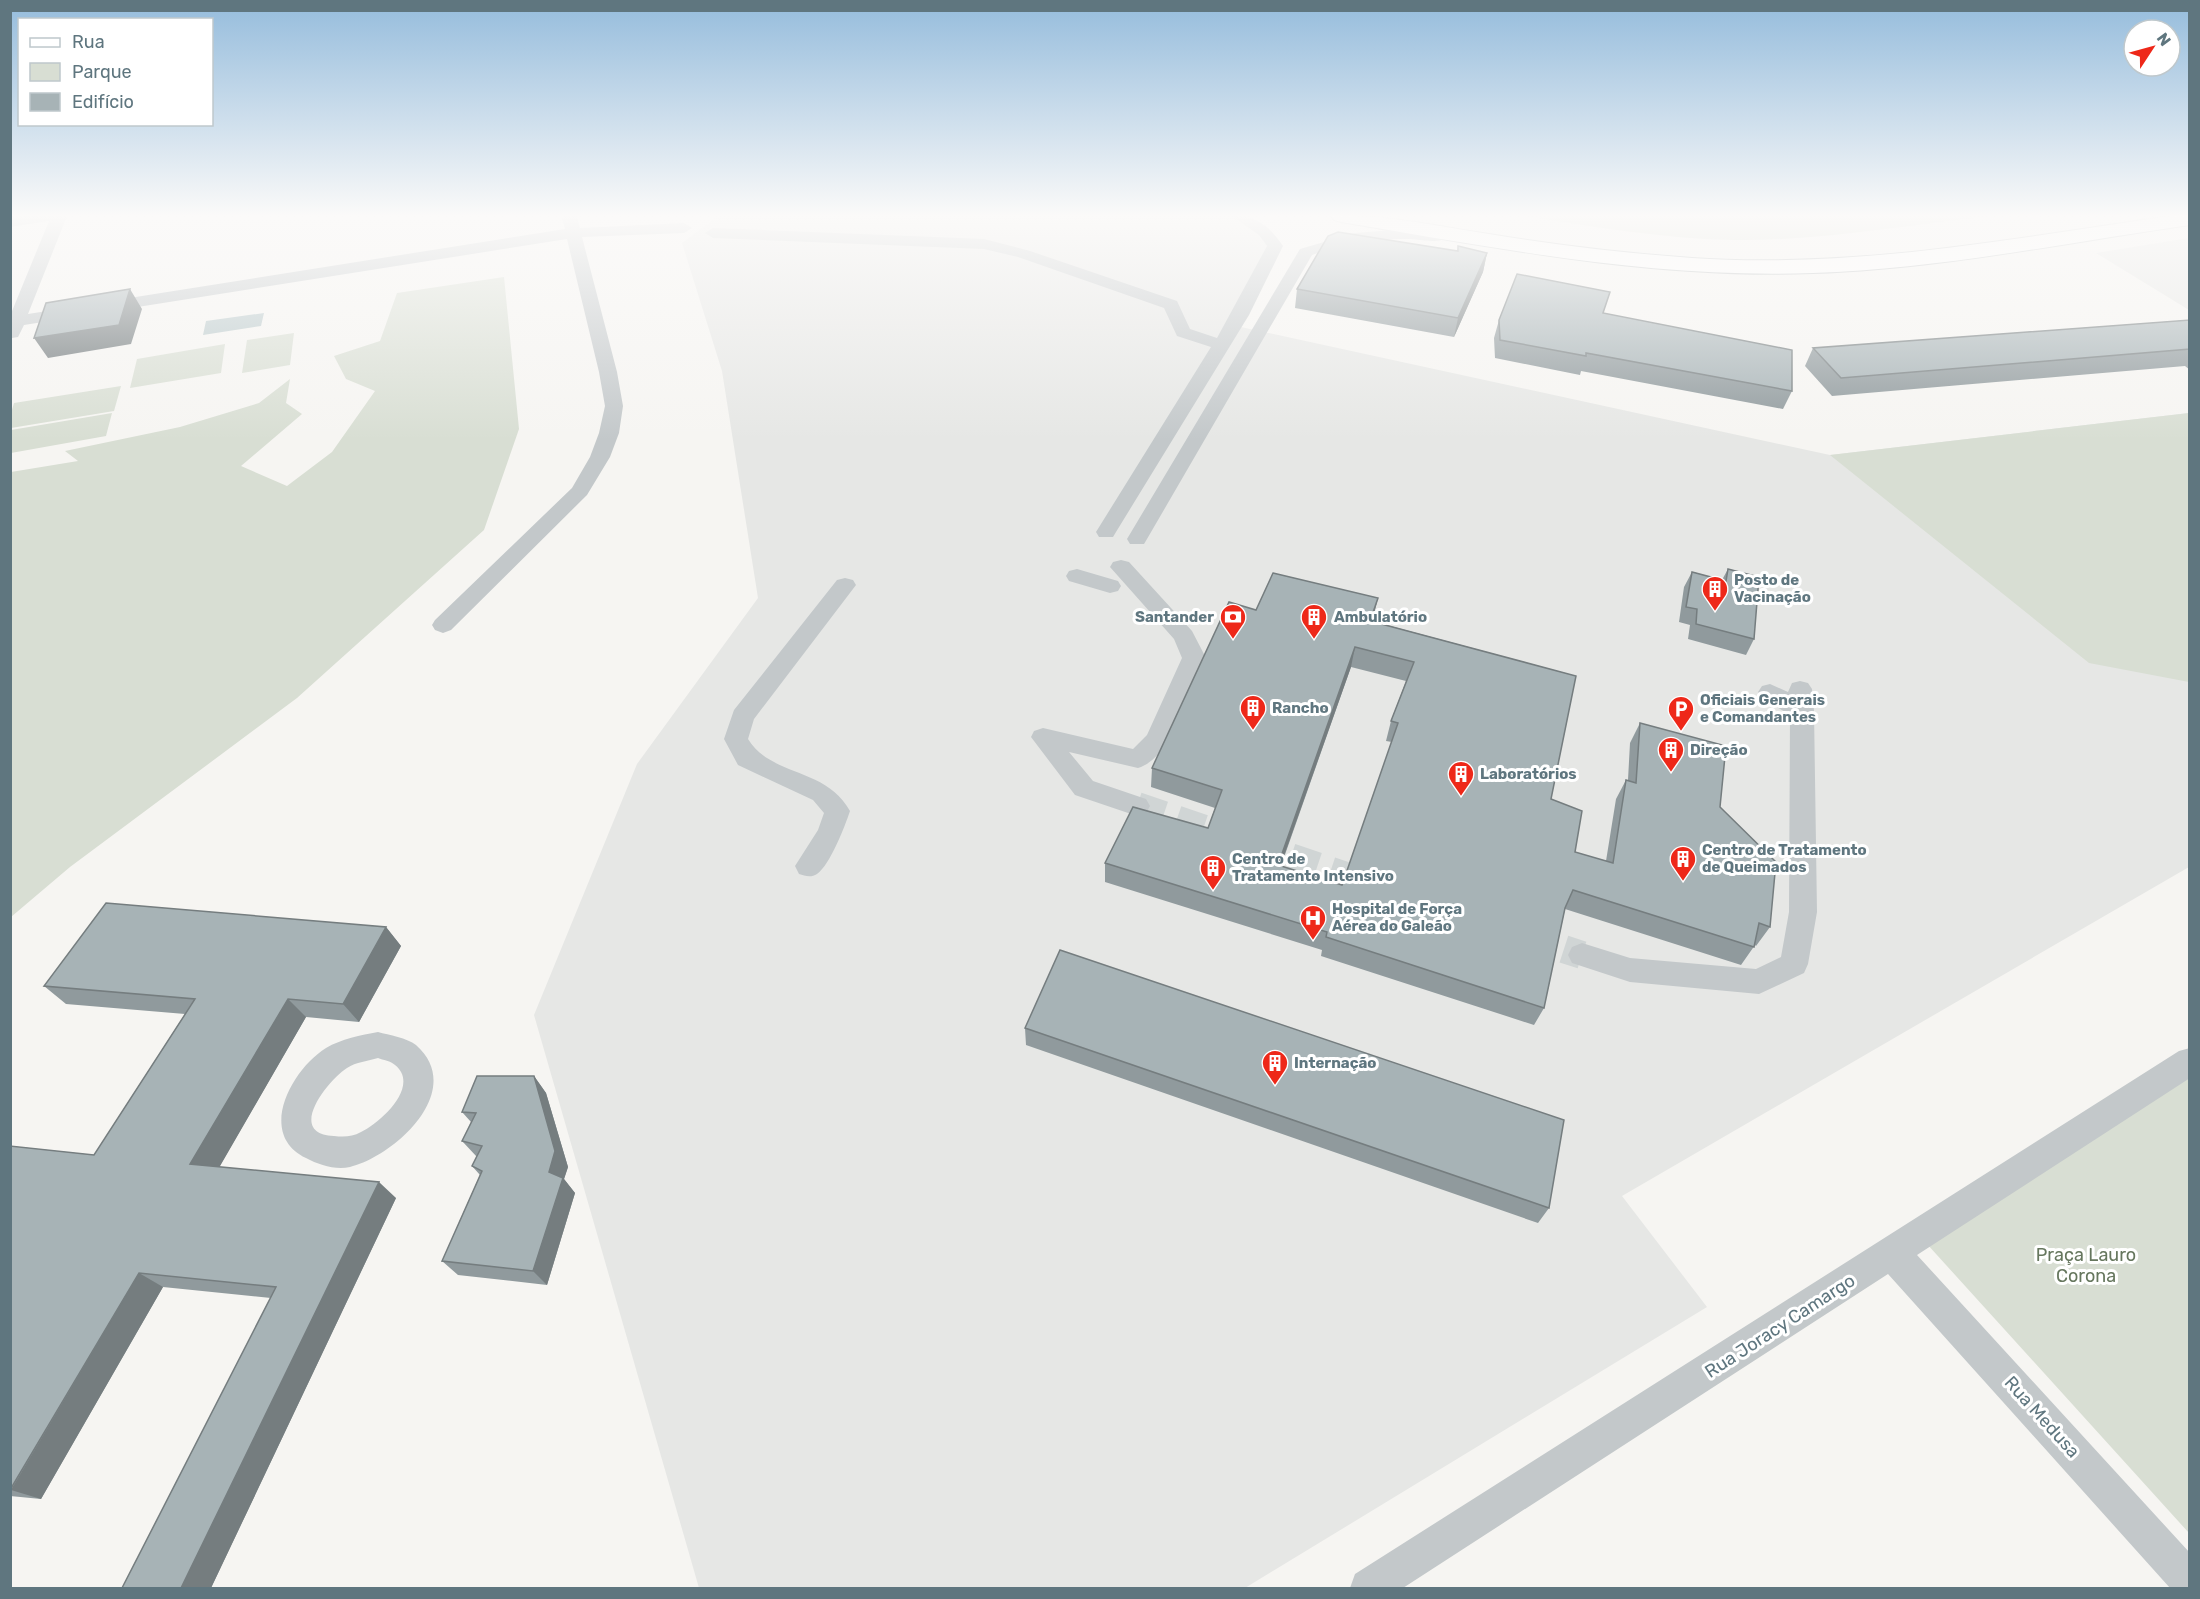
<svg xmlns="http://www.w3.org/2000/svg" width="2200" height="1599" font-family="Rubik,sans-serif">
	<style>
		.built { fill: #e6e7e5 }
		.green { fill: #d8ded3 }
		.water { fill: #b8c8ca }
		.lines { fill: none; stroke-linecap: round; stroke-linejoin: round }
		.minor-tunnel { stroke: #d0d5d5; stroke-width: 28; stroke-dasharray: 28 14; stroke-linecap: butt }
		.major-casing { stroke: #b4babc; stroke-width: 2 }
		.minor { fill: #c3c8ca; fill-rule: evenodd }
		.major { fill: #fff; fill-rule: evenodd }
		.wall { fill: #909a9d; fill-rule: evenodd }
		.shaded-wall { fill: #757d7f }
		.building { fill: #a7b3b6; stroke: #757d7f; stroke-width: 1.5; fill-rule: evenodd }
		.labels { text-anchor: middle; stroke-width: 6; stroke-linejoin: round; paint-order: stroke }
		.poi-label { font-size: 15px; font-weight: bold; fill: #5f767f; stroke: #fff; text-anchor: start }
		.near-park-label { font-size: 18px; fill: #66775e; stroke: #fff }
		.near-street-label { font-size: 18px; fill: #5f767f; stroke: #fff }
	</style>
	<rect width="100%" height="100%" fill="#f6f5f2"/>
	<path class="built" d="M718,216H1231L1257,231L1267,246L1227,324L1830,455L2189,413V867L1622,1196L1707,1307L1245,1588H699L534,1015L637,764L758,598L722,371L682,243Z
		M2189,238V310L2096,253Z"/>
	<path class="green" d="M1526,216H1991C1908,225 1818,241 1735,240C1666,239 1594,227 1526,216Z
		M504,277L519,429L484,530L297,698L70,867L11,917V472L78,461L65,451L180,427L259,403L290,379L286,403L302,414L241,466L287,486L332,452L375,391L346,379L334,356L380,341L397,293Z
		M294,333L290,365L242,373L247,340Z
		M225,344L221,373L130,388L137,359Z
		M121,386L114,411L11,428V413L14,403Z
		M112,413L106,436L11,453V430Z
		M2189,413V682L2089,663L1830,455Z
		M2189,1078V1533L1927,1244Z"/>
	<path class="water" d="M264,313L261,326L203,335L206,321Z"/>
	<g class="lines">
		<path class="minor-tunnel" d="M1137,806L1208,830
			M1251,844L1379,887
			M1524,936L1582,955"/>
		<g class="major-casing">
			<path id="major" d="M1331,216C1384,214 1436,226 1489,234C1556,245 1624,253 1692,258C1854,269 2011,239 2170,216H2190V225C2064,243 1939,269 1813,273C1654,279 1496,248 1341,222L1334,220Z"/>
		</g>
		<path class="minor" d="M21,216H67L28,314L565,229L561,216H577L580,228L684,223L692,228L684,233L582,237L617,372L623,406L619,433L610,457L587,495L451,630L443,633L435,630L432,625L435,620L572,488L590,457L599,433L605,406L599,372L567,239L24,325L18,337L12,338L10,316L49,221L10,227V217Z
			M1232,216C1257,215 1269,226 1283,246L1249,315L1116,532L1113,537H1099L1096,532L1211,347L1177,336L1164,308L1018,257L984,249L713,238L705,233L713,228L984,239L1030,251L1177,301L1190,329L1217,338L1267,246L1259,235Z
			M1405,229L1440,231L1448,236C1440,245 1419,239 1408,239C1374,238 1343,243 1312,255L1147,539L1144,544H1130L1127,539L1300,249L1355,233Z
			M1121,560L1129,562L1192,631L1206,658C1192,689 1172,758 1138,768L1069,752L1093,781L1146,799L1150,806L1146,813L1137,816L1075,795L1031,737L1034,731L1043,728L1133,749L1147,735L1182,658L1174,639L1110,567L1113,562Z
			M1077,569L1118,581L1121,586L1118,591L1110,593L1069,581L1066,576L1069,571Z
			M845,578L853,580L856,585L754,719L748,739C771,777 826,767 850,811C845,826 830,865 817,874C811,878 805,876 799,874L795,866L818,830L824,813L813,800L738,765L724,739L734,710L837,580Z
			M1800,681L1808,683L1812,689L1814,711L1817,912L1808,964L1804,973L1759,994L1630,982L1572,963L1568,955L1572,947L1582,943L1630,958L1756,969L1781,957L1789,912L1790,715L1762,698L1758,692L1762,686L1770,684L1788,692L1792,683Z
			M378,1032C389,1035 407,1038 416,1045C467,1090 395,1156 350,1167C335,1170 319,1165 306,1158C256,1134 292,1069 326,1048C341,1039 361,1035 378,1032ZM378,1058C383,1060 391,1061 395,1065C421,1086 380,1123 361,1132C352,1137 344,1137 334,1136C285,1134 328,1080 347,1068C356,1062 368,1061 378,1058Z
			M2190,1048V1078L1917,1255L2190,1553V1588H2170L1888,1274L1403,1588H1350L1355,1574L2179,1051Z"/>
		<use href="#major" class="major"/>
	</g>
	<path class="wall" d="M1458,246L1487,253L1483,272L1454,337L1295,308L1297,289L1457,251Z
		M1603,313L1792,391L1783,409L1581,371L1580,375L1495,358L1494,338L1499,320Z
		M2190,320V370L2185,366L1832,396L1805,366L1813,348Z
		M1728,569L1754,639L1746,655L1688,639L1690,625L1679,622L1684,587L1692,572L1722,580Z
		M1256,610L1373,618L1372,621L1576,676L1551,799L1575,852L1606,861L1616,799L1626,780H1628L1630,743L1640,723L1720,807L1770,927L1756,946L1755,945L1741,965L1565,909L1544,1008L1534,1025L1321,956L1322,950L1105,882V863L1208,828L1215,808L1151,787L1152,768ZM1351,667L1406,681L1391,721L1386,741L1392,742L1342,885L1281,866Z
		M386,927L401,946L359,1022L306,1017L219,1167L396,1198L211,1588H122L271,1298L163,1287L41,1499L10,1496V1146L94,1155L185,1014L66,1004L44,986Z
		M1025,1028L1549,1208L1538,1223L1026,1045Z
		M534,1076L546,1093L568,1167L564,1179L575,1193L547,1285L458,1275L442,1261L480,1175L472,1166L477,1157L462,1141L471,1122L462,1112Z"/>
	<path class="shaded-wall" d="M1487,253L1483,272L1454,337L1458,318Z
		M130,289L142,309L131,344L48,358L34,338Z
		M1378,598L1373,618L1365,641L1370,621Z
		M1355,647L1351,667L1274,884L1278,865Z
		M386,927L401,946L359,1022L343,1004Z
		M288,999L306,1017L212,1180L190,1164Z
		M534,1076L546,1093L568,1167L564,1179L575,1193L547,1285L533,1271L549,1172Z
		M379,1182L396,1198L211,1588H181Z
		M139,1273L163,1287L41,1499L11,1490Z"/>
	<path class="building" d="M1338,232L1458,251V246L1487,253L1458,318L1297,289L1328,236Z
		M1517,274L1610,292L1603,313L1792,350V391L1586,353V356L1500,340L1499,320Z
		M130,289L119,325L34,338L46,303Z
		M2190,320V349L1841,378L1813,348Z
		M1728,569L1759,577L1754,639L1696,624L1697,609L1686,607L1692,572L1726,581Z
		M1273,573L1378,598L1370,621L1576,676L1551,799L1582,811L1575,852L1613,863L1626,780L1636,783L1640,723L1726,746L1720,807L1776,862L1770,927L1759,923L1754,947L1573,890L1565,908L1544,1008L1326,937L1327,932L1105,863L1133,807L1208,828L1222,790L1152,768L1229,602L1256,610ZM1355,647L1414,662L1391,721L1398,723L1342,885L1278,865Z
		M106,903L386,927L343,1004L288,999L190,1164L379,1182L181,1588H122L276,1287L139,1273L10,1490V1146L94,1155L195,999L44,986Z
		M1060,950L1564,1120L1549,1208L1025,1028Z
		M477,1076H534L555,1151L549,1172L563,1178L533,1271L442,1261L482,1171L472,1166L482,1146L462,1141L476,1113L462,1112Z"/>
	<linearGradient id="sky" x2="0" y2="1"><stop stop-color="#95bcdc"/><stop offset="0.49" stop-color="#fbfaf9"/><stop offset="1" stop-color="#fbfaf9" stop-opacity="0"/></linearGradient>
	<rect width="2200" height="440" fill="url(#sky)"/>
	<defs>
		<g id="building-pin" transform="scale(1.35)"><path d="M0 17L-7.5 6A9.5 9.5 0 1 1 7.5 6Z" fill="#ee2819" stroke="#fff"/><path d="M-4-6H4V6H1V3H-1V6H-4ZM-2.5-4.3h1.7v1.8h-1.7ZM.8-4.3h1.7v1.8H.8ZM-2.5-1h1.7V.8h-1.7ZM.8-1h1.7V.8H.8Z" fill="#fff"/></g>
		<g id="bank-pin" transform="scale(1.35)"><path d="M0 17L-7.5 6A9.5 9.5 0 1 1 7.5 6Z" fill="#ee2819" stroke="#fff"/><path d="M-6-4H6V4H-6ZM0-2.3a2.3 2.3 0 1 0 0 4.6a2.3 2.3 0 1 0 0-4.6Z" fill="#fff"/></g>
		<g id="parking-pin" transform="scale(1.35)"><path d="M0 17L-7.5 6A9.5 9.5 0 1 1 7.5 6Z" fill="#ee2819" stroke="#fff"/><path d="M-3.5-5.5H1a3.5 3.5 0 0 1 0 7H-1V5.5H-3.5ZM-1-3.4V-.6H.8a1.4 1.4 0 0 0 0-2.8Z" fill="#fff"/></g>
		<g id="hospital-pin" transform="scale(1.35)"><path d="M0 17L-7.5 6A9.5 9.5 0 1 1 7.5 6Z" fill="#ee2819" stroke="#fff"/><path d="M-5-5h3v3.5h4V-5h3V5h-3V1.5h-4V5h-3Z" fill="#fff"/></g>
	</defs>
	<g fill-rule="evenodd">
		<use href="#building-pin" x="1715" y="589"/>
		<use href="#bank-pin" x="1233" y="617"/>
		<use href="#building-pin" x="1314" y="617"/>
		<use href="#building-pin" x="1253" y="708"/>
		<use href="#parking-pin" x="1681" y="709"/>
		<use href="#building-pin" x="1671" y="750"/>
		<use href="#building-pin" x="1461" y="774"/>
		<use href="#building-pin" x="1683" y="859"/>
		<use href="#building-pin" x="1213" y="868"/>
		<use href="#hospital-pin" x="1313" y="918"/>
		<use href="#building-pin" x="1275" y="1063"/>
	</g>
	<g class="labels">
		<g class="poi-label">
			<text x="1734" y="585">Posto de<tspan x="1734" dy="17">Vacinação</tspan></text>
			<text x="1214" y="622" text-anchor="end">Santander</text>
			<text x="1334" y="622">Ambulatório</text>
			<text x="1700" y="705">Oficiais Generais<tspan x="1700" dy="17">e Comandantes</tspan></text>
			<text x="1272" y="713">Rancho</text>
			<text x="1690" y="755">Direção</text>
			<text x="1480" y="779">Laboratórios</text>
			<text x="1702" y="855">Centro de Tratamento<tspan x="1702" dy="17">de Queimados</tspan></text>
			<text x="1232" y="864">Centro de<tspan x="1232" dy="17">Tratamento Intensivo</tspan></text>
			<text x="1332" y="914">Hospital de Força<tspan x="1332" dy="17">Aérea do Galeão</tspan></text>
			<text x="1294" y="1068">Internação</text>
		</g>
		<g class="near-park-label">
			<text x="2086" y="1261">Praça Lauro<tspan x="2086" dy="21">Corona</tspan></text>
		</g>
		<g class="near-street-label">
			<text transform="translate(1780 1326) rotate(-33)" y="6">Rua Joracy Camargo</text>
			<text transform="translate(2042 1417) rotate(48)" y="6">Rua Medusa</text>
		</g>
	</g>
	<rect width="2200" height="1599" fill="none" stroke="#5f767f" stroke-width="24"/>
	<rect x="18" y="18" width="195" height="108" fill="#ffffff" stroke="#bfc8cc" stroke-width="1.5"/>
	<rect x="30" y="38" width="30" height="9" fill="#ffffff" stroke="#bfc8cc" stroke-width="1.5"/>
	<text x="72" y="48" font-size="18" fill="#5f767f">Rua</text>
	<rect x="30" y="63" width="30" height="18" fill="#d8ded3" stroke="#bfc8cc" stroke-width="1.5"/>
	<text x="72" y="78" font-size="18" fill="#5f767f">Parque</text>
	<rect x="30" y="93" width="30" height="18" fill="#a7b3b6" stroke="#bfc8cc" stroke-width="1.5"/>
	<text x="72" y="108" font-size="18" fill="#5f767f">Edifício</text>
	<g transform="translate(2152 48) rotate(54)"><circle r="28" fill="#ffffff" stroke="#bfc8cc" stroke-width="1.5"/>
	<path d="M0-4.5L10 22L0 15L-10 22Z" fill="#ee2819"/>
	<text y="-9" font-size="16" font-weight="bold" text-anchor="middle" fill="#5f767f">N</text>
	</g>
</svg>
